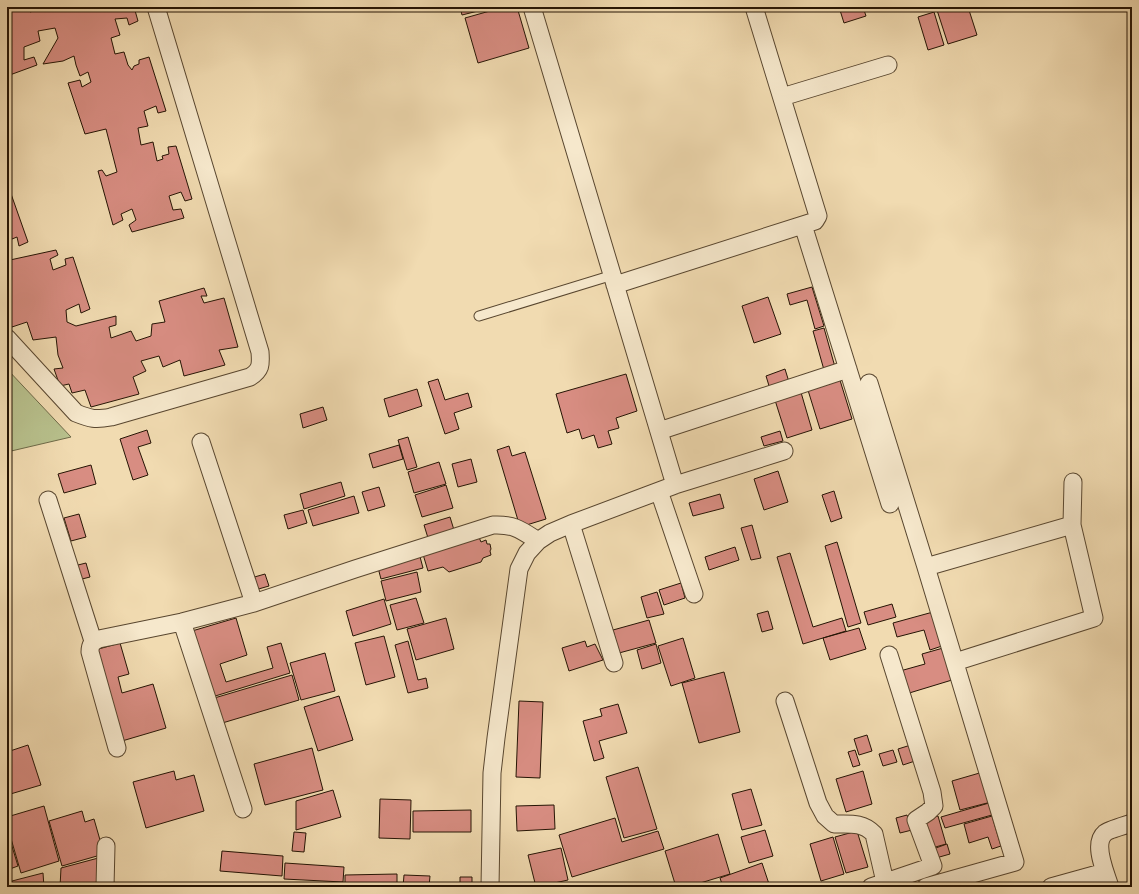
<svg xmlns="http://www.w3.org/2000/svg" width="1139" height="894" font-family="'Gentium Book Plus',serif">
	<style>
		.green { fill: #b8c18d; stroke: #6e6a48 }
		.building { fill: #d88d82; stroke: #251404 }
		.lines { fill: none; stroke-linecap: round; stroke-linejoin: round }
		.service-casing { stroke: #58462f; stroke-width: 11 }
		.minor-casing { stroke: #58462f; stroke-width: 19 }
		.service { stroke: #f6e8cc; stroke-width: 9 }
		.minor { stroke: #f6e8cc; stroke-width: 17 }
	</style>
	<rect width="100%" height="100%" fill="#f1dbb1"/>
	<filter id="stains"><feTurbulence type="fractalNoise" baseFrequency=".005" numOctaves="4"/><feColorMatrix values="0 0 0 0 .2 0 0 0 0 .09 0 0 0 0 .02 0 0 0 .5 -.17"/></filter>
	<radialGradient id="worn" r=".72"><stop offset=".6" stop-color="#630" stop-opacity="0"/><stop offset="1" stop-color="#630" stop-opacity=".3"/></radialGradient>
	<path class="green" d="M7,369L71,437L7,452Z"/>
	<path class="building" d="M7,7H29L30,12L48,7H134L138,21L129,25L127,18L115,19L120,35L111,38L115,54L124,52L128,65L132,70L134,66L139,64V60L149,57L166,111L158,113L156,106L144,111L148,126L138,128L141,145L153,142L157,161L163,159L162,156L169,154L168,147L176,146L192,199L185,201L181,192L169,196L173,210L181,209L184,218L132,232L129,225L136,220L132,209L121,214L123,220L113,225L98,171L102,170L106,176L117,172L106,129L85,134L68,83L80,80L82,87L91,82L88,72L80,76L76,65L74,56L63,61L43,64L58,38L55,28L38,31L40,41L24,47V60L34,57L37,65L7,76Z
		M460,7H494L462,15Z
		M504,7H517L529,48L478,63L465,18Z
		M839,7H863L866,16L844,23Z
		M936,7H968L977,35L948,44Z
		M934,12L944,45L928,50L918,17Z
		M10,191L28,242L19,246L17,237L7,241V192Z
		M56,250L58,255L50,259L53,270L66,265L65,259L73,257L90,309L81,313L79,304L66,310L67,322L76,326L116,316V325L109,327L111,338L131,331L136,341L151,336L152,324L165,322L159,301L204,288L207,296H201L204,303L224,298L238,347L219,350L225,365L184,376L180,360L163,367L159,356L141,361L146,371L133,377L139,394L91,407L85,390L72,393L69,384L60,386L54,369L63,368L58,355L56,337L33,340L27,322L12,327L7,317V252L10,260Z
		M812,287L824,326L815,329L807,300L790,305L787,294Z
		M768,297L781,334L754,343L742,306Z
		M824,328L835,367L824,370L813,331Z
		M785,369L789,382L770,389L766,376Z
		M626,374L637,411L616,418L619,428L608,431L612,444L598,448L594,435L582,439L579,429L567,433L556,394Z
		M839,377L852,419L820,429L807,387Z
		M438,379L445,400L468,393L472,407L454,413L459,429L445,434L428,382Z
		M417,389L422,406L389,417L384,399Z
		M800,389L812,430L787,438L774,397Z
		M323,407L327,420L303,428L300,414Z
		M147,430L151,443L138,447L148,475L133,480L120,439Z
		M780,431L783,441L764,446L761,437Z
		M408,437L417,467L407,470L398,440Z
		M399,445L403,459L373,468L369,454Z
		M509,446L512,456L525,452L546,519L520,527L497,450Z
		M471,459L477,482L458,487L452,464Z
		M439,462L446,484L414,493L408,472Z
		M91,465L96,484L64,493L58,474Z
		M778,471L788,502L764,510L754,479Z
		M341,482L345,496L304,509L300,494Z
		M446,485L453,508L422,517L415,495Z
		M379,487L385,506L368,511L362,492Z
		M834,491L842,518L831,522L822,495Z
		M720,494L724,508L693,516L689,503Z
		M354,496L359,513L313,526L308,510Z
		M303,510L307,523L288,529L284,515Z
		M79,514L86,537L71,541L64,518Z
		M450,517L454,530L428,538L424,525Z
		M752,525L761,558L751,560L741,528Z
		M478,535L481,542L486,540L487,544H490L491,549L490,551L491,555L483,558L481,562L449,572L443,567L428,571L422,551Z
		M837,542L861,623L848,627L825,546Z
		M735,547L739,560L709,570L705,557Z
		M419,553L423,568L381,579L377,564Z
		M790,553L813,627L842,618L846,631L803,644L777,557Z
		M86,563L90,577L78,580L74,566Z
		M417,572L421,592L386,601L381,581Z
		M265,574L269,586L255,590L251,578Z
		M681,583L685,598L664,605L659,590Z
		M657,592L664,614L647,618L641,597Z
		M416,598L424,623L397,630L390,605Z
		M384,599L391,624L353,636L346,611Z
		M892,604L896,617L868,625L864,612Z
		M768,611L773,629L762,632L757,614Z
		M933,612L942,646L930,650L924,630L897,637L893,623Z
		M236,618L247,655L220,664L226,682L273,668L267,647L281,643L290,673L212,697L192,631Z
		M446,618L454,649L416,660L407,629Z
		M649,620L656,643L619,653L613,630Z
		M859,628L866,649L830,660L823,638Z
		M384,636L395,677L366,685L355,643Z
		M683,638L695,678L671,686L658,646Z
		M408,641L418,680L426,678L428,688L408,693L395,645Z
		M585,641L587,647L595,644L603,660L569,671L562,648Z
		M120,643L129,674L118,677L122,693L153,684L166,728L122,741L95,650Z
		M656,644L661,663L642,669L637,650Z
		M943,648L952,680L906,694L900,671L925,664L922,654Z
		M325,653L335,691L301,700L290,663Z
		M724,672L740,732L699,743L682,683Z
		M292,675L299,700L219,724L211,699Z
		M339,696L353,740L318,751L304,707Z
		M519,701L543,702L540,778L516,777Z
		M618,704L627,733L599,741L604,758L594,761L583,721L602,716L600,709Z
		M867,735L872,751L859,755L854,739Z
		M914,744L918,760L903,765L898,749Z
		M28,745L41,785L7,795V752Z
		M312,748L323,790L265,805L254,764Z
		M855,750L860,765L853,767L848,752Z
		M893,750L897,762L883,766L879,754Z
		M638,767L657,829L624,838L606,777Z
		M174,771L176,780L194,775L204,811L146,828L133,782Z
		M863,771L872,804L846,812L836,779Z
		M983,772L991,802L960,810L952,781Z
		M751,789L762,825L742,830L732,794Z
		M333,790L341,817L296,830V801Z
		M380,799L411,800L410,839L379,838Z
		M989,803L992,815L945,828L941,817Z
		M554,805L555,829L517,831L516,806Z
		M44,806L59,861L21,873L7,825V817Z
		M471,810V832H413V811Z
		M82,811L85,822L94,819L104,854L62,866L49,821Z
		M907,815L912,830L900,833L896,818Z
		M938,816L946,844L932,848L924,820Z
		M992,816L1001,846L992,849L988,837L969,843L964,824Z
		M615,818L622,842L658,831L664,849L572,877L559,835Z
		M7,830L18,866L7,870Z
		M765,830L773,856L749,863L741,837Z
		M857,831L868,867L846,873L835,837Z
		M294,832L306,833L304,852L292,851Z
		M718,834L730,874L687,887H676L665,851Z
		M833,837L844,874L821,881L810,844Z
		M947,844L950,854L936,858L933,849Z
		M561,848L568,880L536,887L528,855Z
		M222,851L283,856L282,876L220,871Z
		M102,857L101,887H60L61,868Z
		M285,863L344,867L343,882L284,879Z
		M762,863L770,887H723L720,878Z
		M43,873L44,887H13L12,881Z
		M397,874V887H345V875Z
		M404,875L430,876L429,887H403Z
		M460,877H472V887H460Z"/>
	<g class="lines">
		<g class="service-casing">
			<path id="service" d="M479,316L613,275"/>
		</g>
		<g class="minor-casing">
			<path id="minor" d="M532,7L675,485
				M782,97L888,65
				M803,225L890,504
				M615,285L812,222L815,221L818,216L754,7
				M7,338L76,413C91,419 95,420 111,417L250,377C261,370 261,365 260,352L156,7
				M869,383L926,567
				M659,431L848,369
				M201,442L254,603
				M659,491L694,594
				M48,500L93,641
				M571,524L614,663
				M182,622L243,809
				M955,662L1094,618L1072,525
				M785,701L818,803L825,816L834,824C850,824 863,822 874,834L885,882
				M117,748L90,652C90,645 92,642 99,639L182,622L254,603L355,569L493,525C514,524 521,530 538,541
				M105,887L106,846
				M490,887L492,773L496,738L519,569L527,553L538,541L550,533L571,524L675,485L784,451
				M871,887L933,866L916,820L928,812L934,806L932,792L889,655
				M926,887L1015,862L926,567L1072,525L1073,482
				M1051,887L1105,872
				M1110,887C1106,873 1092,844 1105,833C1108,830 1126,825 1132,823"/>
		</g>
		<use href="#service" class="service"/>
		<use href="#minor" class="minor"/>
	</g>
	<rect width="1139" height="894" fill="none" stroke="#f1dbb1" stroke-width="24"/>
	<rect x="8" y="8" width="1123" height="878" fill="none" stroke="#251404" stroke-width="2"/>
	<rect x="12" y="12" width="1115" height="870" fill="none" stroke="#251404"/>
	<rect width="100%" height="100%" filter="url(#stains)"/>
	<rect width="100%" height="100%" fill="url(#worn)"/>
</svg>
